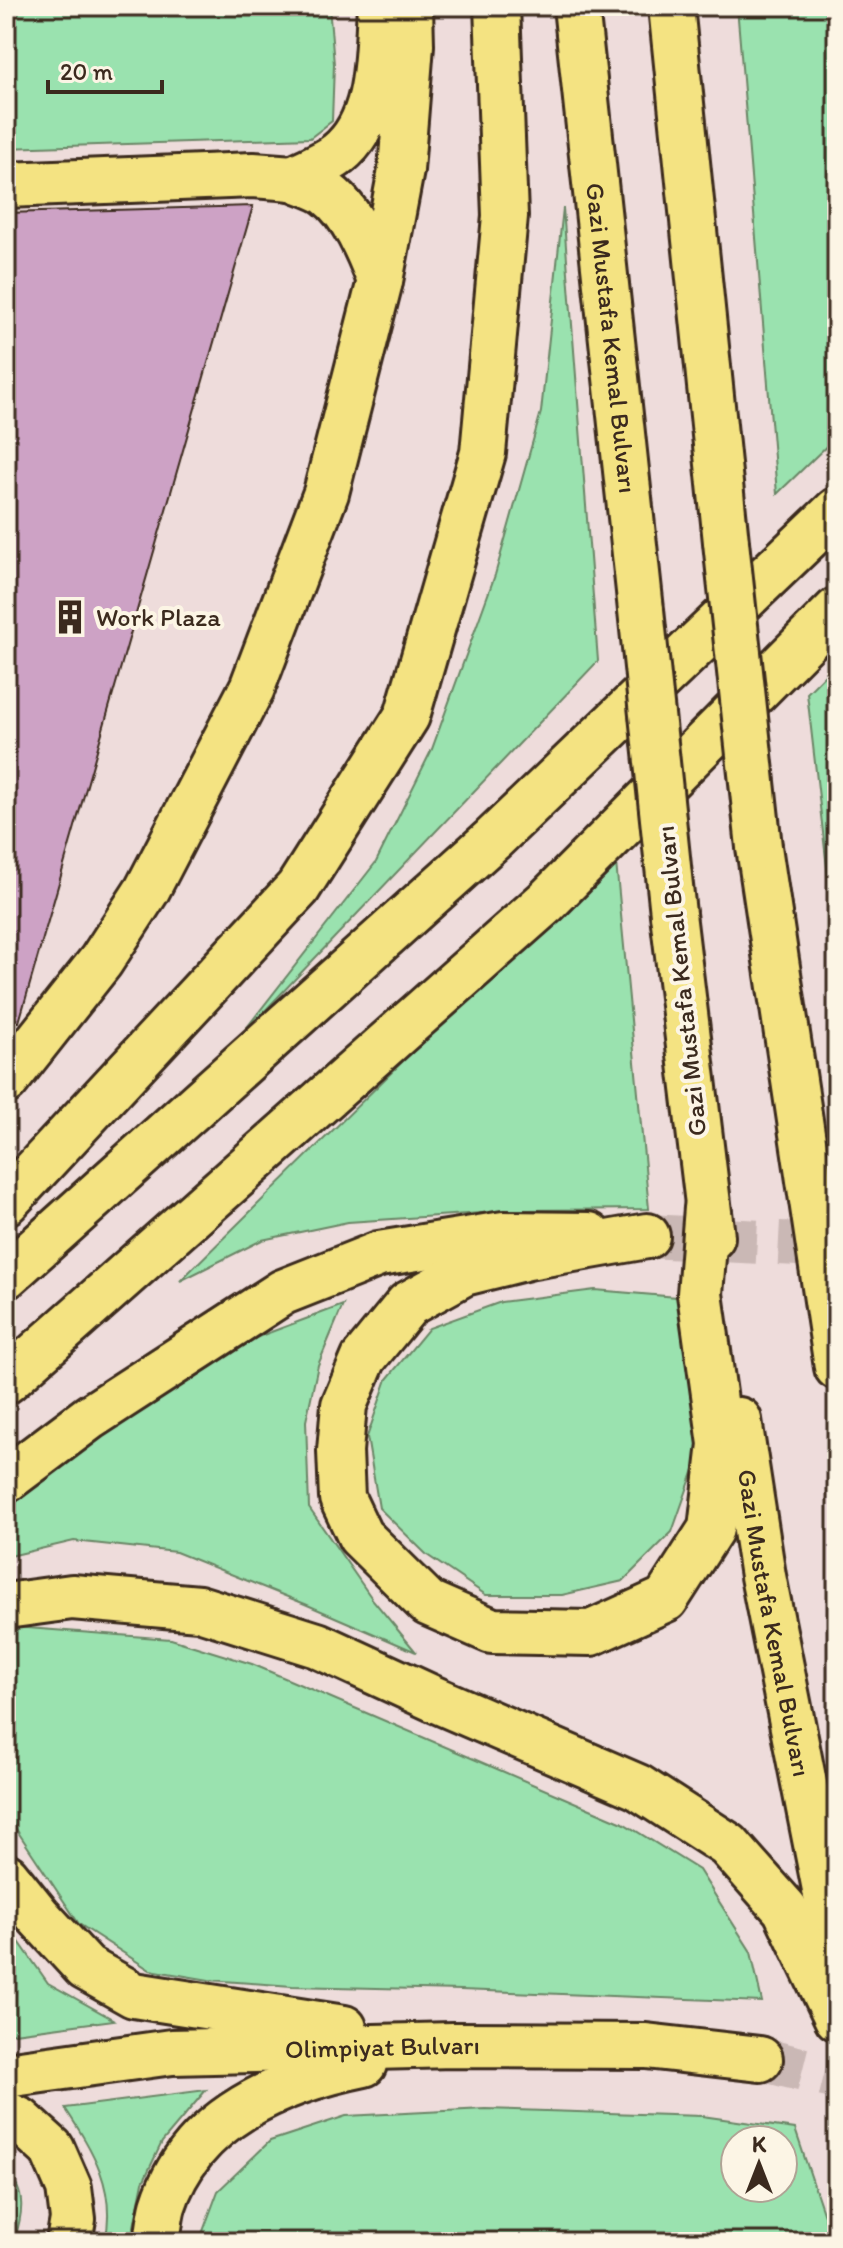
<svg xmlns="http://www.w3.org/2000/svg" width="843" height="2248" font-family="Itim,sans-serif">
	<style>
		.green { fill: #9ae2af; stroke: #6a8666; stroke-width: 2; fill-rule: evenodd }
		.building { fill: #cda2c5; stroke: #3b2a1e; stroke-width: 2 }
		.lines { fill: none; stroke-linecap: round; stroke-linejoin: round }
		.major-tunnel { stroke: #cab8b5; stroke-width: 44; stroke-dasharray: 44 22; stroke-linecap: butt }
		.major-casing { stroke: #3b2a1e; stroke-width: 50 }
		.highway-casing { stroke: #3b2a1e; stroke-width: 50 }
		.major { stroke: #f4e382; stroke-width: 44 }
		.highway { stroke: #f4e382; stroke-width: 44 }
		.highway-bridge-casing { stroke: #3b2a1e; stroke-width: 50; stroke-linecap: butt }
		.highway-bridge { stroke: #f4e382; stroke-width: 44 }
		.labels { text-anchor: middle; stroke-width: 8; stroke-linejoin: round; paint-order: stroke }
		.street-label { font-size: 26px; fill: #3b2a1e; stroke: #fcf5e5 }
		.poi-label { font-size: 26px; fill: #3b2a1e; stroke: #fcf5e5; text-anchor: start }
	</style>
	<rect width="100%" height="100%" fill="#eedcdb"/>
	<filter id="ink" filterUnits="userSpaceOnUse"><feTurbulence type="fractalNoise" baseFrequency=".0125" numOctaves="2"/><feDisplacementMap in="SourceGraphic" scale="16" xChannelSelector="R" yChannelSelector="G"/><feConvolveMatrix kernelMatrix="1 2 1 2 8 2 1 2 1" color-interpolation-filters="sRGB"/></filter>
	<g filter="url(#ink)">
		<path class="green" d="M6,6H329L334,64L332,121L310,138L6,148Z
			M737,6H837V436L777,494Z
			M563,208L598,661L237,1040L376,862L432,749L495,575L541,412Z
			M837,663V940L832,911L807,693Z
			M615,852L649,1209L527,1210L348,1222L262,1240L180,1281Z
			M595,1290L677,1297L702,1447L672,1532L623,1581L562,1595H486L427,1555L379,1508L367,1437L387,1379L429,1328L501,1302Z
			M343,1305L318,1365L306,1421L309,1508L373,1600L416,1652L305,1604L176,1552L74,1541L6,1557V1505L24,1490L195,1371L255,1338Z
			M14,1627L171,1639L252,1664L623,1823L699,1870L751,1952L762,2002L461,1990L292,1986L209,1980L150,1970L79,1924L6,1814V1630Z
			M6,1923L48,1983L114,2020L6,2034Z
			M206,2090L162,2142L143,2182L131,2242H105C117,2189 93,2151 65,2108Z
			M485,2109L702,2116L795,2129L833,2242H199L218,2191L270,2141L346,2116ZM735,2140H783V2188H735Z
			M6,2172C28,2192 22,2216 14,2242H6Z"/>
		<path class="building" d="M253,206L19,1022H6V213Z"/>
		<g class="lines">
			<path class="major-tunnel" d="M647,1236L837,1246
				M760,2059L837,2078"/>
			<g class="major-casing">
				<g id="major">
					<path d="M6,185L253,175L293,178"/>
					<path d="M6,1480L90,1417L283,1292L379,1254L504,1234L589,1235"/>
					<path d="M6,1876L39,1917L86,1968L134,1995L344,2028"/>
					<path id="s1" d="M6,2075L172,2052L453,2045L646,2046L760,2059"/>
					<path d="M6,2114L21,2121L52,2149L69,2188L73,2219L69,2242"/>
					<path d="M157,2242C159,2230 160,2217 163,2206C191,2117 281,2081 364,2064"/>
				</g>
			</g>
			<g class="highway-casing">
				<g id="highway">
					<path id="s2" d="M576,6L641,610"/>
					<path d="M671,6L726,542"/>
					<path d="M293,178C308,170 326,164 338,154C380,121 377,54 380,6"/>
					<path d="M293,178C304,183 319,187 328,194C353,213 369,252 380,281"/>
					<path d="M759,847L837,1367"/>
					<path d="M673,914L712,1237"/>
					<path d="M6,1081L101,961L147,890L252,688L326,493L380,281L401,170L411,45L410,6"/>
					<path d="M6,1202L298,888L407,716L483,453L505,216L497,6"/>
					<path d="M647,1236L528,1257L464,1273L408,1304L364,1358L344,1405L340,1451L342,1498L360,1536L428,1603L492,1631L591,1633L666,1599L711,1529L721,1444L700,1294L707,1208"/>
					<path d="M6,1276L493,839L837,510"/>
					<path d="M6,1381L546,902L837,610"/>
					<path id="s3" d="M739,1420L763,1576L837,1950"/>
					<path d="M6,1606L72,1597L199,1608L317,1645L434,1699L638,1787L728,1845L785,1909L837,2018"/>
				</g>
			</g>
			<use href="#major" class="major"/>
			<use href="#highway" class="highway"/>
			<g class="highway-bridge-casing">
				<path id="highway-bridge" d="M726,542L759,847
					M641,610L673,914"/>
			</g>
			<use href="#highway-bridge" class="highway-bridge"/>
		</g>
	</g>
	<defs>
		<g id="building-bare" transform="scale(2.76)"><path d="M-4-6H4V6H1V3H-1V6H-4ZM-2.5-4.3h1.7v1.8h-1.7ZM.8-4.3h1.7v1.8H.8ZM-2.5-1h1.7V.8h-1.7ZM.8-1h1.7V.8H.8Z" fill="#3b2a1e" stroke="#fcf5e5" stroke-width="2.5" paint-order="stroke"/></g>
	</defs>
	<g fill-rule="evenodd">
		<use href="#building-bare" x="70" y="617"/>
	</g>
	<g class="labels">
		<g class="street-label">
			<text dy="9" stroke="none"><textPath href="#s2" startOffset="334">Gazi Mustafa Kemal Bulvarı</textPath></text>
			<text transform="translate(681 981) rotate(-96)" y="9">Gazi Mustafa Kemal Bulvarı</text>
			<text dy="9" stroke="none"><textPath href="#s3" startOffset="206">Gazi Mustafa Kemal Bulvarı</textPath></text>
			<text dy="9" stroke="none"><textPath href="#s1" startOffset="378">Olimpiyat Bulvarı</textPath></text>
		</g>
		<g class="poi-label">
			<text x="96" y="626">Work Plaza</text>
		</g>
	</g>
	<rect width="843" height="2248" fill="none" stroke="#fcf5e5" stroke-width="32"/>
	<rect x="16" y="16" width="811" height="2216" fill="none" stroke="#3b2a1e" stroke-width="3" filter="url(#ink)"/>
	<g transform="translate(759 2164)"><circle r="38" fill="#fcf5e5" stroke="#afa495" stroke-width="2"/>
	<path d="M0-6L14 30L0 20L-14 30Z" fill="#3b2a1e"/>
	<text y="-12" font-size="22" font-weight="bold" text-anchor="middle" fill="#3b2a1e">K</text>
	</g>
	<path d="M48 80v12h114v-12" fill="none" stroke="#3b2a1e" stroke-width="4"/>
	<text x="60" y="80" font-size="24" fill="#3b2a1e" stroke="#fcf5e5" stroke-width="6" paint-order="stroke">20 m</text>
</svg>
